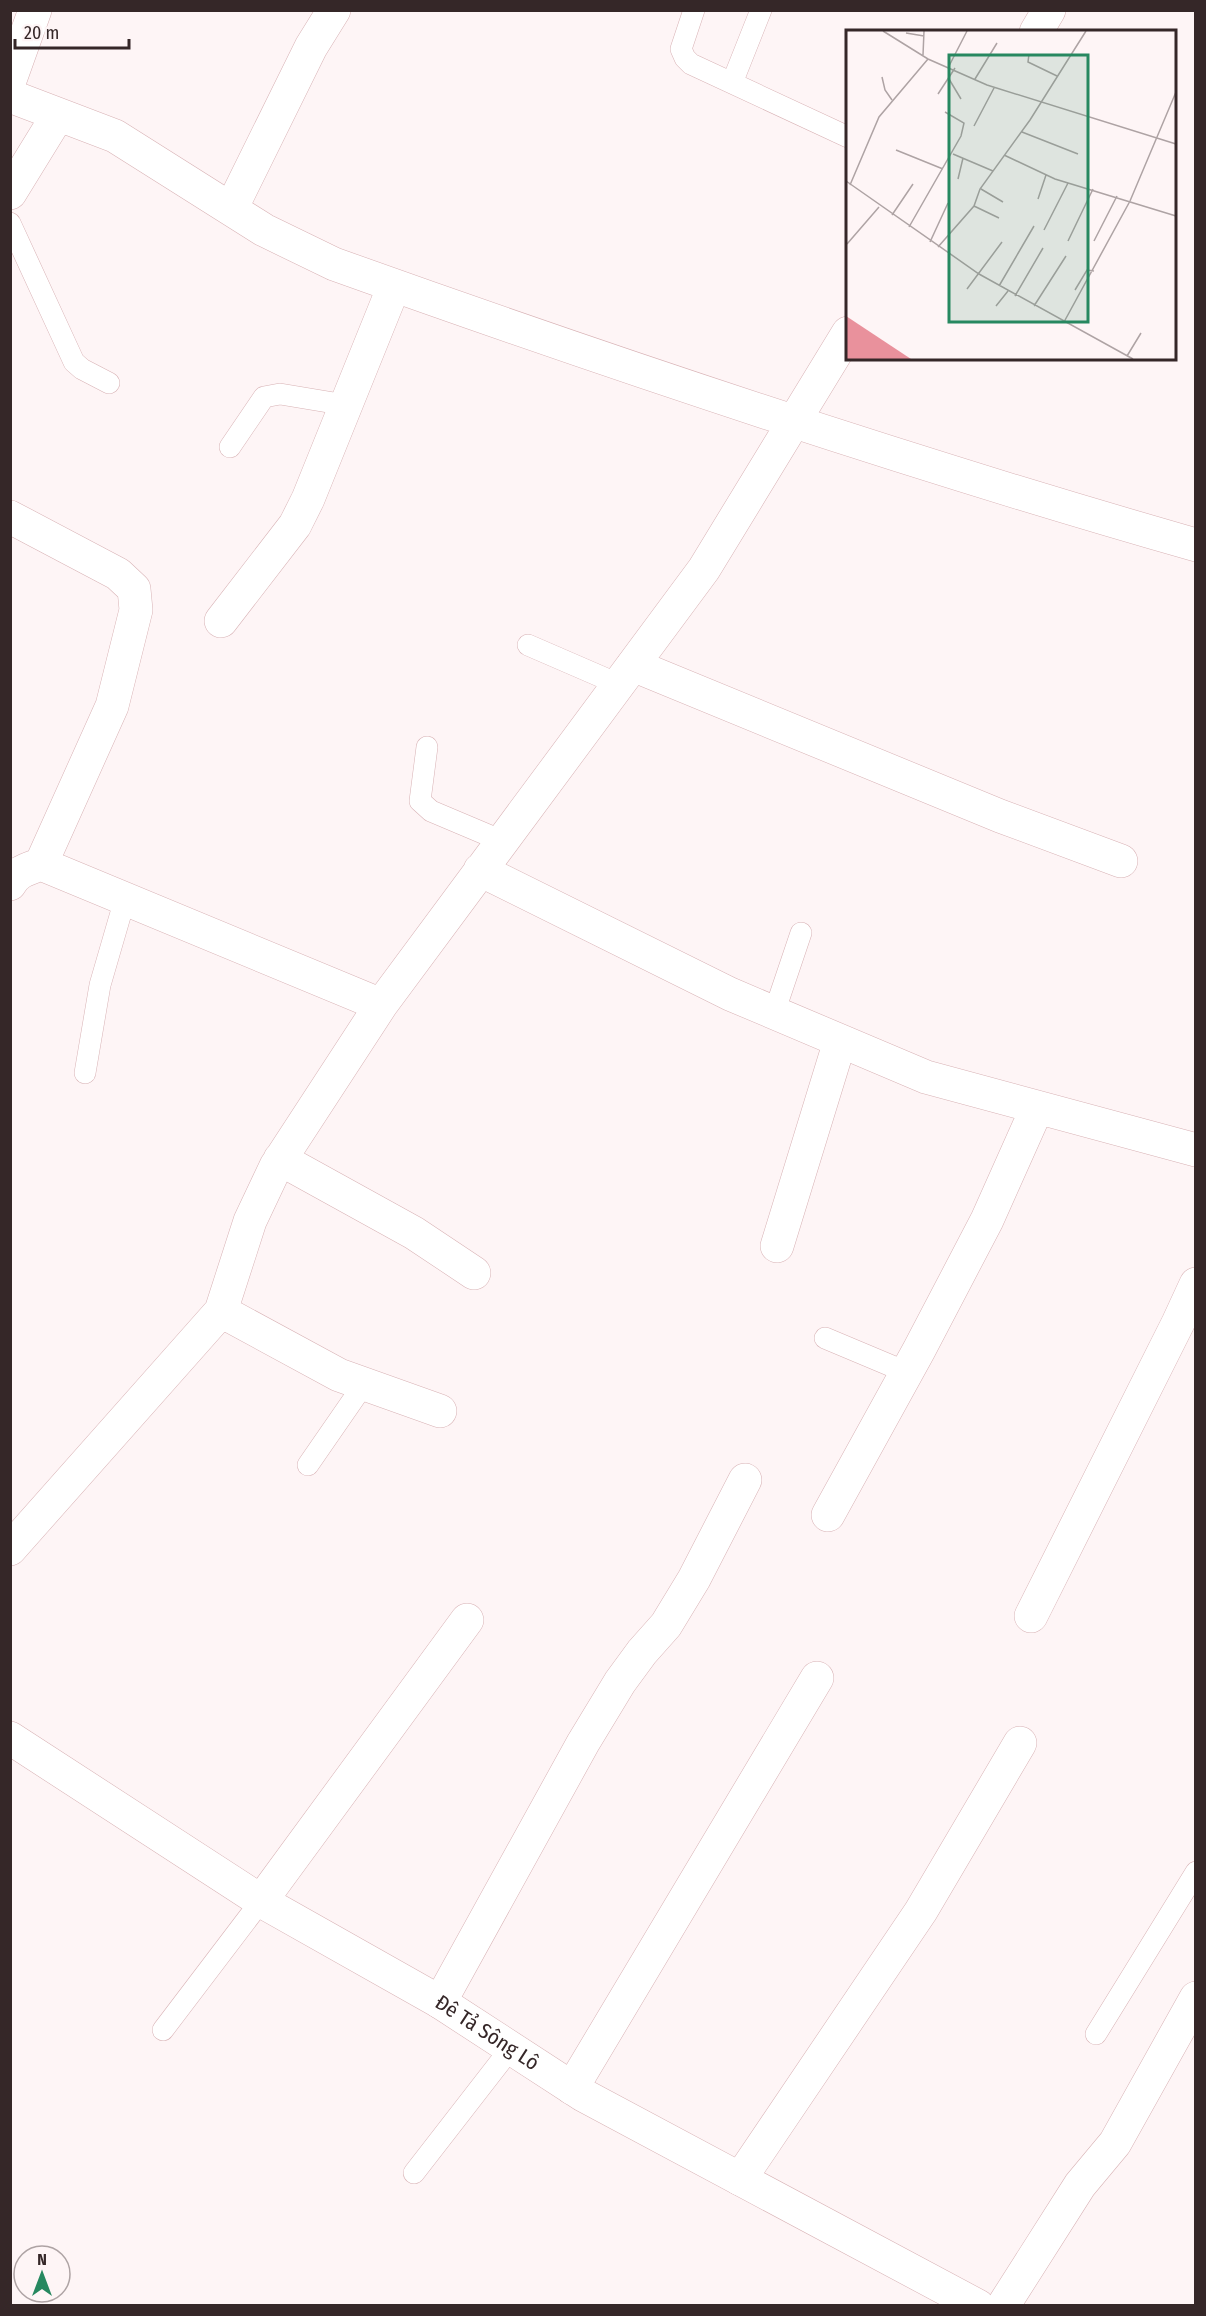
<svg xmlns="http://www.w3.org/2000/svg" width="1206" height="2316" font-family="'Fira Sans Condensed',sans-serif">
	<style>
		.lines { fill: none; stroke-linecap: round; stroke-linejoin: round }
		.service-casing { stroke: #d8b2b5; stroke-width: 22 }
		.minor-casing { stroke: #d8b2b5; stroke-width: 34 }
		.tertiary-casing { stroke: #d8b2b5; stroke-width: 34 }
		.service { stroke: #fff; stroke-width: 21 }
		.minor { stroke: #fff; stroke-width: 33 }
		.tertiary { stroke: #fff; stroke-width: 33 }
		.labels { text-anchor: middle; stroke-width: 6; stroke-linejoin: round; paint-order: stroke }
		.street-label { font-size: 21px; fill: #352728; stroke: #fef5f6 }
		.inset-road { fill: none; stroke: #aea3a4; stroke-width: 1.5 }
		.view { fill: #278860; fill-opacity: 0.15; stroke: #278860; stroke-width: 3 }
		.inset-edge { fill: none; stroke: #352728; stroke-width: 3 }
	</style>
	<rect width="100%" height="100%" fill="#fef5f6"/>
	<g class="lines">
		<g class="service-casing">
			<path id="service" d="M694,10L681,49L685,58L691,64L848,137
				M732,83L761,10
				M10,223L74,362L82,369L109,383
				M230,447L264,397L280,394L346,405
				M528,645L618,684
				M427,747L420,801L431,811L502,841
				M774,1013L801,933
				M85,1073L100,985L125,899
				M825,1338L906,1372
				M308,1465L364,1384
				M163,2030L261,1901
				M1096,2034L1196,1872
				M414,2173L511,2048"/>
		</g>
		<g class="minor-casing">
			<path id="minor" d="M1036,32L1049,10
				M10,80L35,10
				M10,96L115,136L264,230L334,264C619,366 905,462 1196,545
				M10,193L58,115
				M231,209L311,47L334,10
				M10,517L118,574L134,589L136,610L112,706L41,864
				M221,621L295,525L308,499L394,286
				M633,665L1000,816L1121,861
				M480,870L730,994L926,1077L1196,1150
				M10,884C17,871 28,869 41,864L381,1005
				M280,1159L414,1233L474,1273
				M777,1246L840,1041
				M221,1311L339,1375L440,1411
				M828,1515L919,1350L987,1220L1037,1108
				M10,1549L221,1311L250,1221L276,1166L381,1005L704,569L848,333
				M1031,1616L1178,1323L1196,1284
				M261,1901L467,1620
				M440,2002L583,1743L620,1682L642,1652L666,1625L694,1579L745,1480
				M572,2088L817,1678
				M740,2179L921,1911L1020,1743
				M1003,2306L1080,2185L1115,2143L1196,1998"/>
		</g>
		<g class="tertiary-casing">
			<g id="tertiary">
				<path id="s1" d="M10,1738L261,1901L440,2002L583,2095L978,2306"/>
			</g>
		</g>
		<use href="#service" class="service"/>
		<use href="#minor" class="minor"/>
		<use href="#tertiary" class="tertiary"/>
	</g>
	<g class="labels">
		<g class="street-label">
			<text dy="7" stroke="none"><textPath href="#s1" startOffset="561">Đê Tả Sông Lô</textPath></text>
		</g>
	</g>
	<g transform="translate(846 30)">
		<rect width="330" height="330" fill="#fef5f6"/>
		<path d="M0,286L65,329H0Z" fill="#e9919c"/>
		<path class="inset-road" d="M37,1L82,29L141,55L330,114M60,3L78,6M183,24L182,32L211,46M77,25L78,1M103,36L121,1M36,47L39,60L46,70M103,49L115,69M129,49L151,13M92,64L109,38M128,96L148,58M176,102L232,124M50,120L97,139M107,124L147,141M158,125L209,149L330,186M112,149L117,128M0,151L133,244L287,329M4,155L33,87L82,29M135,159L157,172M192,169L200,145M128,176L153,188M46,185L67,154M63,197L115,106L118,93L99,82M198,200L222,153M222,211L247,159M248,211L271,166M84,212L102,173M1,214L33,177M92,217L128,176L134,159L184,90L240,1M153,256L188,196M121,259L156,212M229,260L241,240L248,241M169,266L197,218M150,276L162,261M188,276L220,226M218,292L284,171L330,62M281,326L295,303"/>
		<path class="view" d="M103,25H242V292H103Z"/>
		<rect width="330" height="330" class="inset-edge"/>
	</g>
	<rect width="1206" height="2316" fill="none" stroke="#352728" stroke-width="24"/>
	<g transform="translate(42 2274)"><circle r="28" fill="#fef5f6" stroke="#aea3a4" stroke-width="1.5"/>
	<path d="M0-4.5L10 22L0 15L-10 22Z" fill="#278860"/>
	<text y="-9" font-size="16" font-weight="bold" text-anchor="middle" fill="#352728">N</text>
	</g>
	<path d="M15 39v9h114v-9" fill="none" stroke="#352728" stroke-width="3"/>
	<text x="24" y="39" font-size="18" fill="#352728" stroke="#fef5f6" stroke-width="4.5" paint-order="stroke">20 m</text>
</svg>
